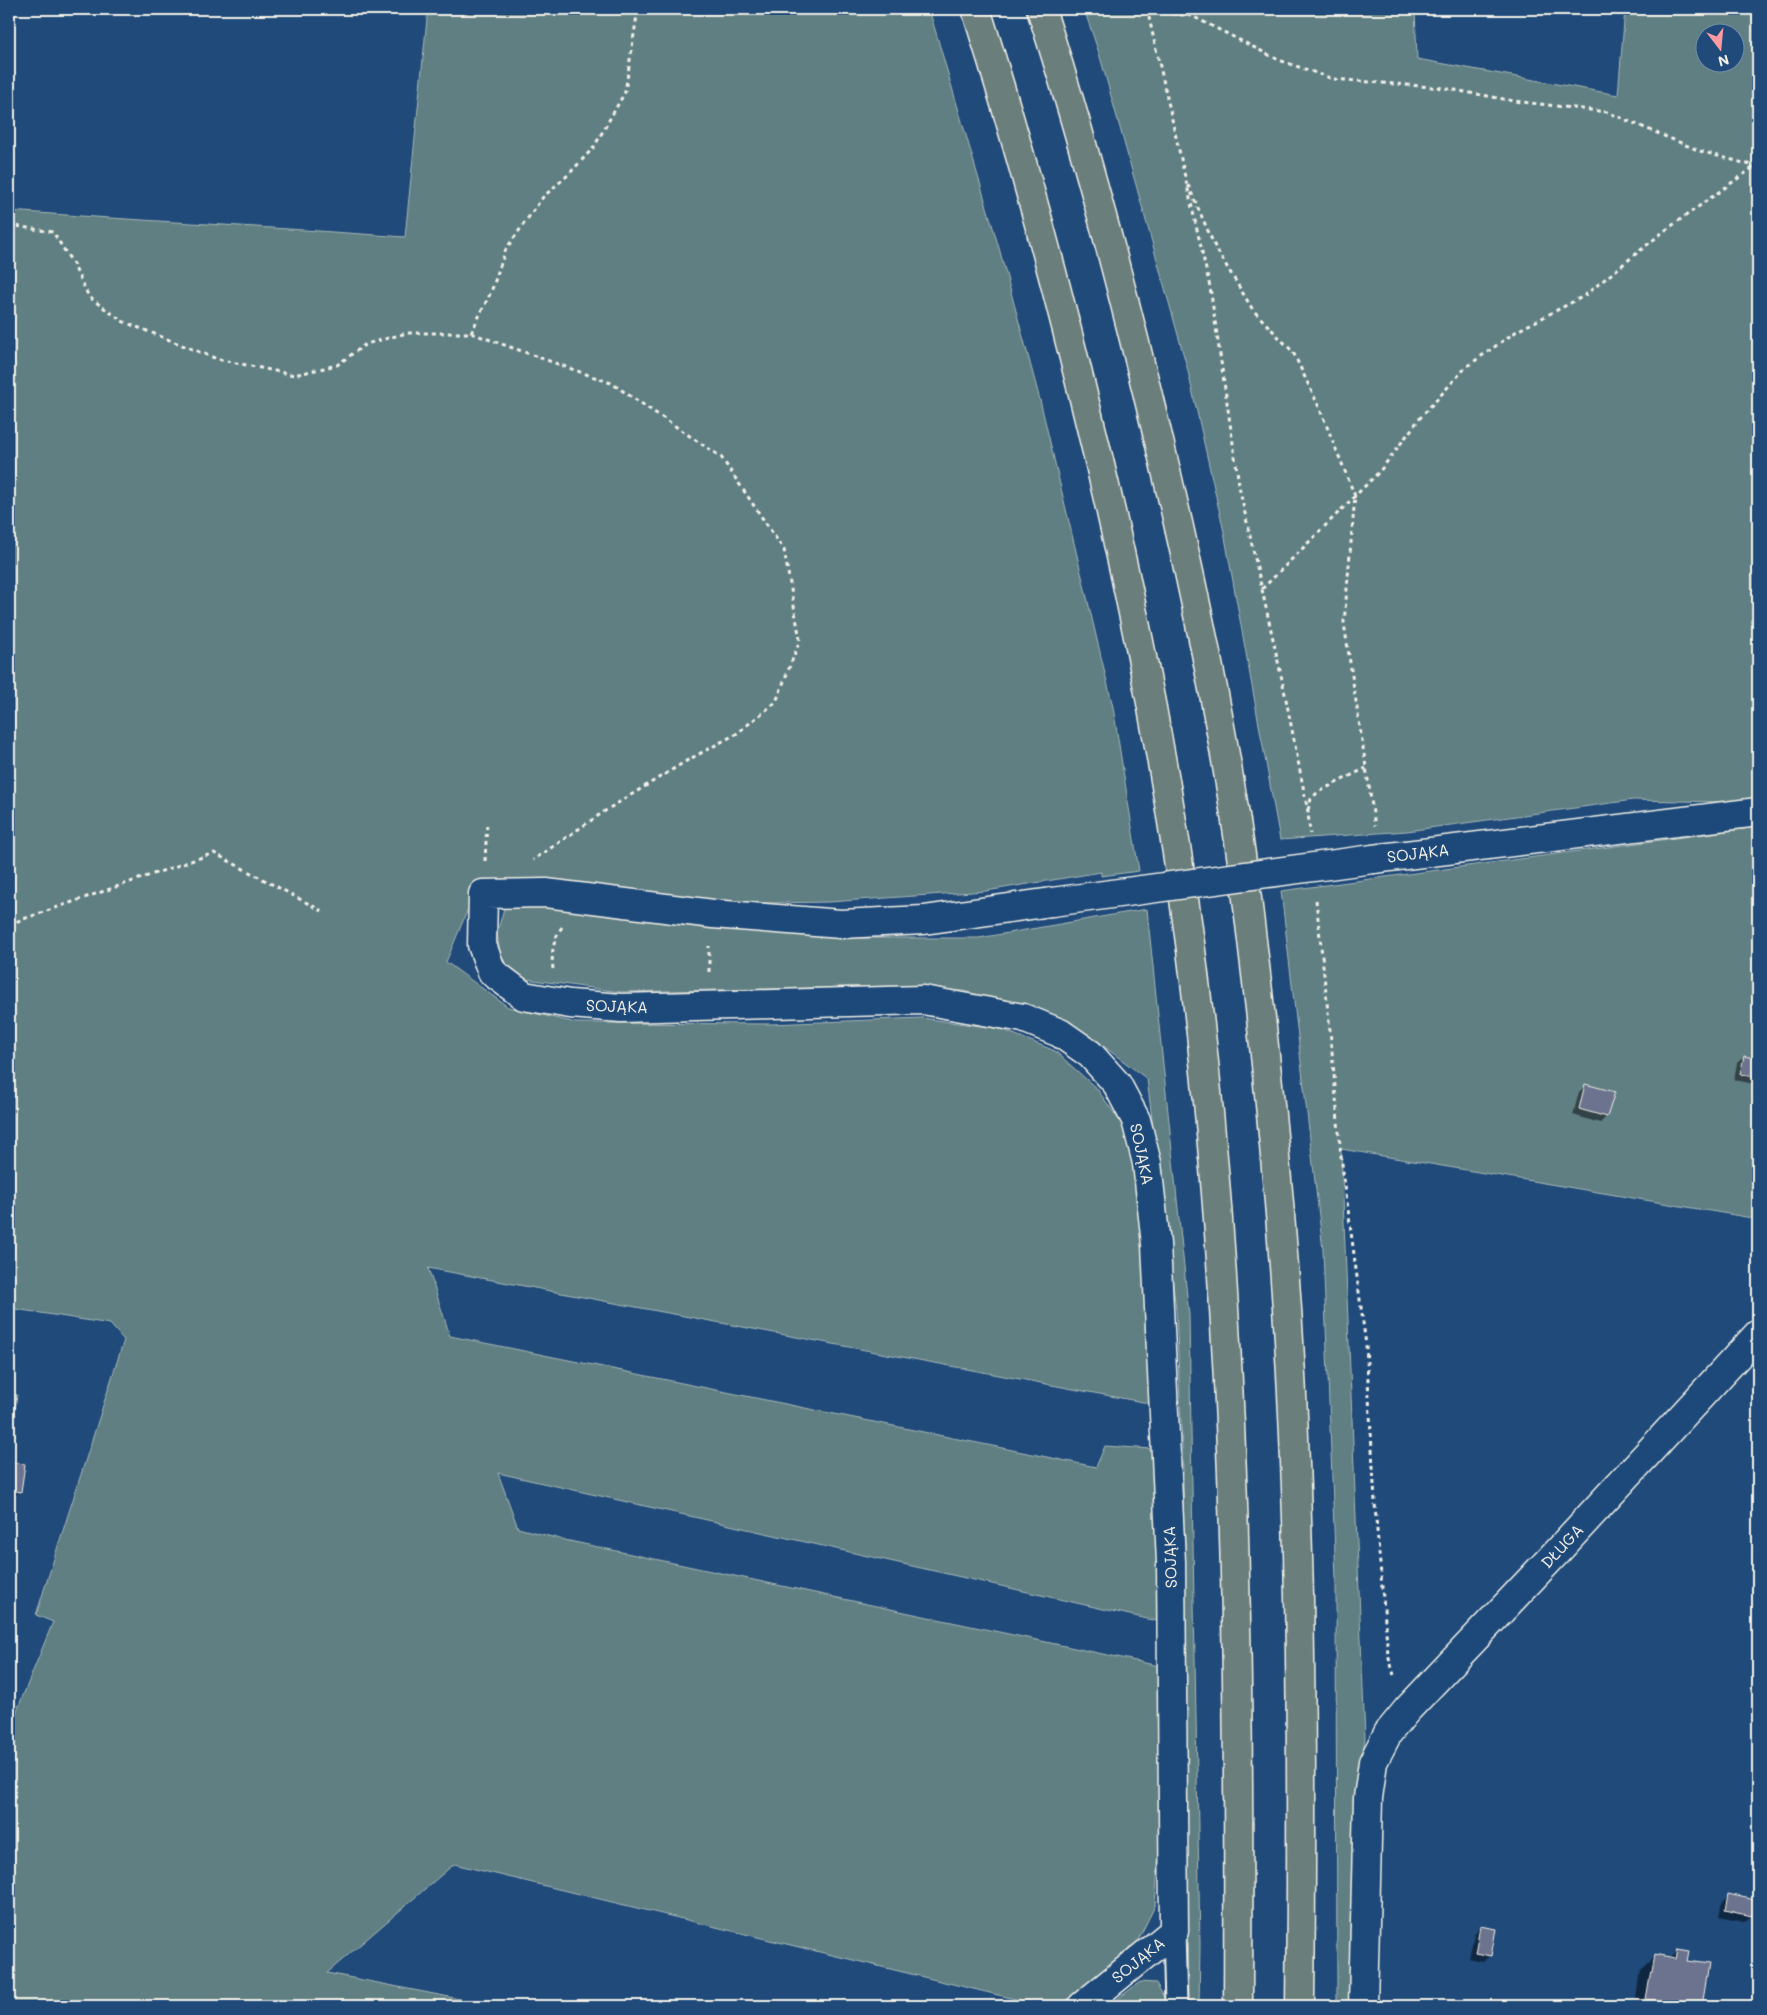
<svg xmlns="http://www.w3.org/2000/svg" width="1767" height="2015" font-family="Mali,sans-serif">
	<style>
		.green { fill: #5f7f83; stroke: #aab8b6; fill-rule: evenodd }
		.shadow { fill: #0007 }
		.building { fill: #6c738e; stroke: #f4f1e8 }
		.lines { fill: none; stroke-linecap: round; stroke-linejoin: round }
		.service-casing { stroke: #f4f1e8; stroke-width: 25 }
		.minor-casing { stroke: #f4f1e8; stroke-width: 31 }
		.motorway-casing { stroke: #f4f1e8; stroke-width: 31 }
		.path { stroke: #f4f1e8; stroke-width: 3; stroke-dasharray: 4 4; stroke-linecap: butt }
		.service { stroke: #1f4a7a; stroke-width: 21 }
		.minor { stroke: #1f4a7a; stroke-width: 28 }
		.motorway { stroke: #6b7f7c; stroke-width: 28 }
		.minor-bridge-casing { stroke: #f4f1e8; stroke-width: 31; stroke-linecap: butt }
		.minor-bridge { stroke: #1f4a7a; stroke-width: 28 }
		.labels { text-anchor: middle; stroke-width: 4; stroke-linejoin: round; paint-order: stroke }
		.street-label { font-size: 16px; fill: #f4f1e8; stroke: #1f4a7a }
	</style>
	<rect width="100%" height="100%" fill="#1f4a7a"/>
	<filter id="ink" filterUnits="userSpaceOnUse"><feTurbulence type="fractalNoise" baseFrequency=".02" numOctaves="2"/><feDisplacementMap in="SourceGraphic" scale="10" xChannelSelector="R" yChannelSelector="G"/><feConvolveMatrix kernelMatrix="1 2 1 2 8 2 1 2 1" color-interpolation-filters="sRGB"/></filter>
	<g filter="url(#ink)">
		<path class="green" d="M428,9H929L999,248L1040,400L1113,707L1139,871L1101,876V872L986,891L829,902L764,903L478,885L446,962L508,1007L576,1023L771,1024L922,1018L1001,1029L1055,1051L1097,1089L1124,1127L1140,1175L1153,1404L428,1268L450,1336L1096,1467L1105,1446L1153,1449L1161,1622L498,1473L518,1528L560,1539L1164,1667L1161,1823L1155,1906L1133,1950L1067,2006H1044L454,1864L327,1973L495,2006H9V1730L53,1622L36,1615L124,1340L110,1324L9,1308V211C141,221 273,227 405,237Z
			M1084,9H1415L1417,59L1618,95L1625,9H1758V798L1725,802L1633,800L1407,831L1280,840L1224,532L1187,367L1099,53ZM1704,32H1734V62H1704Z
			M1758,827V1219L1341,1149L1365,1738L1356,1801L1353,2006H1337L1336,1579L1323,1250L1281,891Z
			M505,905L548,906L863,938H979L1147,909L1189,1315L1200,1945L1199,2006H1188L1183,1468L1176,1309L1147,1079L1094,1039L1028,1007L963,991L899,986L620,992L526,979L501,961L497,933Z
			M1140,1982L1156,1983L1166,2001V2006H1108Z"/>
		<path class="shadow" d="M1744,1057L1758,1060V1081L1755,1084L1734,1080L1737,1063Z
			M1586,1085L1614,1093L1606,1117L1600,1123L1573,1115L1579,1092Z
			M9,1464L23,1465L20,1491L13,1498L9,1497Z
			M1729,1895L1754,1901L1751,1916L1744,1922L1719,1917L1722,1902Z
			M1480,1927L1490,1955L1483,1962L1469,1959L1474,1934Z
			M1677,1951L1686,1962L1707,1965L1701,2006H1635L1640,1970L1654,1957L1669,1959Z"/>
		<path class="building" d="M1744,1056L1758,1059V1078L1740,1074Z
			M1585,1084L1615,1092L1607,1117L1579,1109Z
			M9,1394L17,1395L13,1419L9,1418Z
			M9,1462L25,1464L21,1492L9,1490Z
			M1728,1894L1755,1900L1752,1916L1725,1910Z
			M1480,1926L1496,1929L1491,1956L1475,1953Z
			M1677,1949L1689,1951L1687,1961L1709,1964L1702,2006L1646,1999L1654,1955L1675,1959Z"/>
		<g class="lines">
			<g class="service-casing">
				<path id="service" d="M1174,1931L1176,2006"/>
			</g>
			<g class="minor-casing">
				<path id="minor" d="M1373,859L1758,812
					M1052,902L924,920L841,924L713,914L546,893L483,894L482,945L492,972L524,996L570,1004L621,1008L923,1000L1023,1018L1060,1033L1090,1054L1117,1084L1136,1120L1147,1163L1156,1244L1171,1562L1174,1931L1082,2006
					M1363,2006L1368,1798L1373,1762L1388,1733L1407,1710L1552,1557L1758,1334"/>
			</g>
			<g class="motorway-casing">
				<path id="motorway" d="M976,9C1018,141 1054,275 1087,411C1131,589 1167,768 1191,950C1236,1300 1240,1654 1238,2006
					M1041,9C1087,151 1124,295 1159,441C1198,605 1233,772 1252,940C1274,1122 1290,1305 1296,1488C1302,1660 1302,1833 1300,2006"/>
			</g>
			<path class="path" d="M1147,9L1210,287L1240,491L1283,684L1308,812L1310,834
				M1148,11L1192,16L1279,60L1333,79L1444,88L1514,101L1607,112L1700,151L1758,167
				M1188,185L1215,247L1253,310L1293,352L1319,407L1355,496L1344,623L1375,826
				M9,225L53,232L73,264L89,297L122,321L217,359L294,375L337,365L366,344L407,333H471L611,383L721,457L784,550L800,640L776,702L736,734L688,760L608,809L533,860
				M471,333L491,292L506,249L543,197L569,174L594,147L625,92L638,9
				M1262,589L1380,471L1420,418L1466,367L1517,331L1584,296L1663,232L1758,164
				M1308,810L1311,799L1318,792L1366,768
				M485,861L487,823
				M1316,900L1331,1040L1341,1156L1366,1345L1376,1519L1388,1654L1394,1675
				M9,924L214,853L322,911
				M553,969C551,953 553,940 562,927
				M709,972V946"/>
			<use href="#service" class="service"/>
			<use href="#minor" class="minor"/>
			<use href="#motorway" class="motorway"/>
			<g class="minor-bridge-casing">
				<path id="minor-bridge" d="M1052,902L1373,859"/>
			</g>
			<use href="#minor-bridge" class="minor-bridge"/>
		</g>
	</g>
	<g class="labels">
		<g class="street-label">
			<text transform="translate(1418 853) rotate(-7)" y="6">SOJĄKA</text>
			<text transform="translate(617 1006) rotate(2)" y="6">SOJĄKA</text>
			<text transform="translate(1142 1154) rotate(78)" y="6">SOJĄKA</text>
			<text transform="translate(1562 1546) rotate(-47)" y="6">DŁUGA</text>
			<text transform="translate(1170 1557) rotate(-92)" y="6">SOJĄKA</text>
			<text transform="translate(1138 1960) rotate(-39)" y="6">SOJĄKA</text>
		</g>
	</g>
	<rect width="1767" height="2015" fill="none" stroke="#1f4a7a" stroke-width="30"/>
	<rect x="15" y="15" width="1737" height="1985" fill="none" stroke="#f4f1e8" stroke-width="2" filter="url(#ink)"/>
	<g transform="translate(1720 48) rotate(164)"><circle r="24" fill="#1f4a7a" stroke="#748da6"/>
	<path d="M0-4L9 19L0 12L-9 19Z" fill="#ff9aa2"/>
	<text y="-8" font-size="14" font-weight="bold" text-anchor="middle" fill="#f4f1e8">N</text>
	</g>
</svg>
